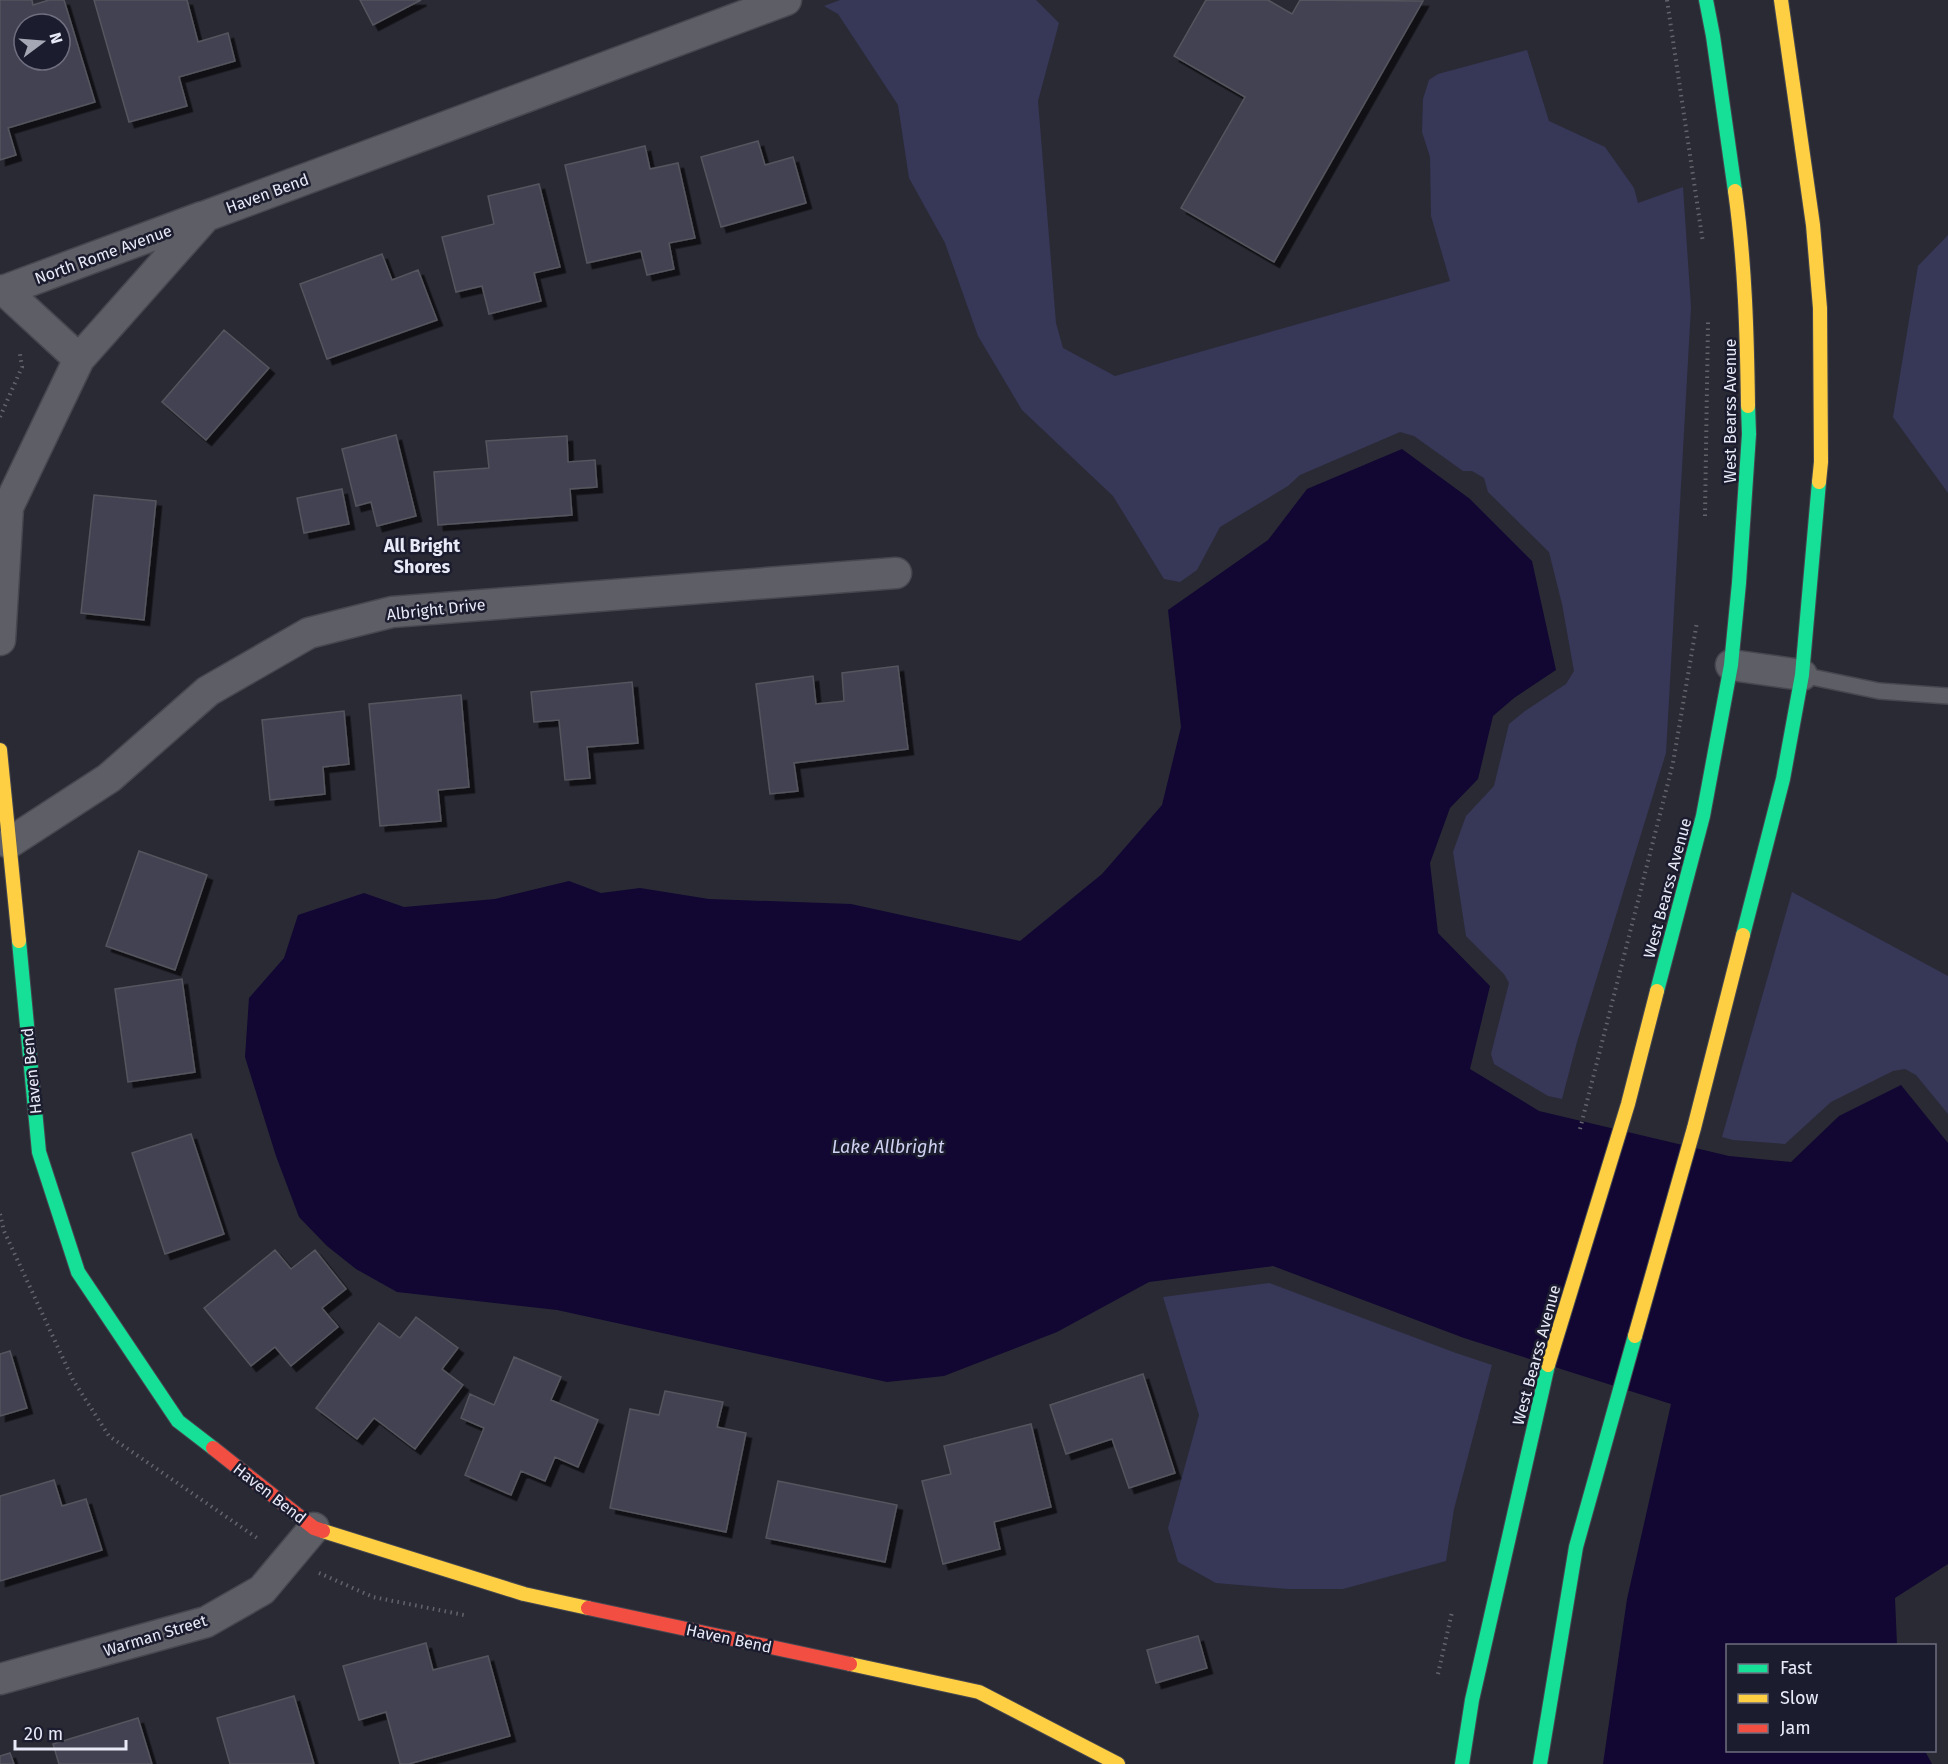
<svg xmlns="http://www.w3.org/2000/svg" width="1948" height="1764" font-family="'Fira Sans',sans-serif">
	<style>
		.green { fill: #373758 }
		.water { fill: #110732 }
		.building { fill: #434352; stroke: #55555e; stroke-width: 1.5; fill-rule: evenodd; filter: url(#shadow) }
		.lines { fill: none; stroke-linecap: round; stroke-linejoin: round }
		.lane-casing { stroke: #474750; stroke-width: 18 }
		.street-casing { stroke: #474750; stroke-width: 33 }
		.fast-casing { stroke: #474750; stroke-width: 16 }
		.slow-casing { stroke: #474750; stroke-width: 16 }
		.jam-casing { stroke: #474750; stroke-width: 16 }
		.path { stroke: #63646b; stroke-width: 4; stroke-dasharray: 1.5 4.5; stroke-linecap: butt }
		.lane { stroke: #5e5f66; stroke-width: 15 }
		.street { stroke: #5e5f66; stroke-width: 30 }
		.fast { stroke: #16e098; stroke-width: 14 }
		.slow { stroke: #ffcf43; stroke-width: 14 }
		.jam { stroke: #f24e42; stroke-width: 14 }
		.labels { text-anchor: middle; stroke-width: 5; stroke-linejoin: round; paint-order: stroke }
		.street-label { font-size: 16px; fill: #e9eaf8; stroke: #1c1c2f }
		.neighbourhood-label { font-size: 18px; font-weight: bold; fill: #e9eaf8; stroke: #1c1c2f }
		.water-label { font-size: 18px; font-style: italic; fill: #d0d2f3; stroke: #1c1c2f }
	</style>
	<defs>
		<filter id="shadow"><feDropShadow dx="5.5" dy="5.5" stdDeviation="0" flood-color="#0009"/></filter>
	</defs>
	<rect width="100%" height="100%" fill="#2a2a35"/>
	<path class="green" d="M840,0H1036L1059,23L1038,101L1056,323L1063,348L1115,376L1450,281L1431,216L1430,157L1422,132L1423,99L1429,80L1438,74L1527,50L1549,121L1605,147L1634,188L1638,203L1683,187L1691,307L1666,753L1577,1042L1562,1099L1548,1096L1494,1064L1491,1054L1509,983L1504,974L1466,936L1453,852L1466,816L1494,786L1509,724L1525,711L1566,684L1574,671L1562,604L1549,552L1488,492L1484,478L1472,471H1463L1414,436L1400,432L1300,475L1288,486L1220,527L1197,570L1180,582L1164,579L1113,496L1022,410L978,336L945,243L909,178L898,105L838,14L824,6Z
		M1948,235V493L1893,417L1918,266Z
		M1792,892L1948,976V1114L1916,1075L1905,1069L1893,1071L1831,1102L1785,1144L1733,1140L1722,1137Z
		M1269,1283L1456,1353L1492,1365L1454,1509L1446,1561L1343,1589H1288L1216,1583L1178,1562L1168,1528L1199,1415L1163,1297Z"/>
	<path class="water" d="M1402,449L1470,499L1532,561L1556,670L1514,698L1493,716L1478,779L1450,808L1430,863L1438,933L1490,986L1470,1069L1539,1111L1729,1156L1791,1162L1839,1116L1901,1085L1948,1143V1564L1895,1598L1897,1645L1728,1646V1750L1925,1751L1932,1764H1603L1627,1599L1671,1404L1464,1338L1273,1266L1149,1282L1057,1332L944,1376L887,1382L557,1310L397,1292L356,1269L327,1246L299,1217L276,1156L245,1057L249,998L284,958L298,915L364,893L404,907L495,899L569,881L601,893L640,888L709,899L851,904L1020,941L1102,874L1162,805L1181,727L1168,610L1268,540L1307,489Z"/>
	<path class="building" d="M0,0H32L33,5L49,0H64L95,102L8,128L16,155L0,160ZM24,24H60V60H24Z
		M94,0H187L198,42L228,33L235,61L179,77L187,106L129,122Z
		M360,0H421L373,25Z
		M1206,0H1268L1292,14L1300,0L1423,1L1274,262L1181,208L1245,97L1174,56Z
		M758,141L765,165L793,157L806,203L721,227L701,157Z
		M645,146L650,169L678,163L695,238L669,243L674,269L647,275L641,251L587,263L565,165Z
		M539,184L560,267L534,273L541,301L489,314L482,286L456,292L442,237L494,224L488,196Z
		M382,254L392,280L418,270L437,320L327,359L300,284Z
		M224,330L269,368L206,440L162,402Z
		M396,435L416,516L377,526L371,502L356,506L342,449Z
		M567,436L568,462L595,460L597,487L570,489L572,515L438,525L434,472L489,468L486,441Z
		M342,489L349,524L304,533L297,498Z
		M94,495L156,501L144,620L81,613Z
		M898,666L908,749L794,763L798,791L770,794L756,684L813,676L816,704L844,701L842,673Z
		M632,682L638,743L587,747L590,778L565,780L559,720L534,722L531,692Z
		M461,695L469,787L438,790L441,821L380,826L369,704Z
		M344,711L349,764L323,767L325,794L270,800L262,720Z
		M139,851L207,875L175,970L106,946Z
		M182,979L195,1072L128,1082L115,989Z
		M191,1134L224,1234L165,1254L132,1153Z
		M275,1250L291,1269L315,1250L346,1289L322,1308L338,1327L291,1366L275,1347L251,1366L204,1308Z
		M416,1317L458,1348L442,1369L463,1385L415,1449L374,1418L357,1439L316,1408L379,1323L400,1338Z
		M10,1351L27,1408L0,1416V1354Z
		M514,1357L561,1377L551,1400L598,1420L578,1467L555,1457L545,1481L521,1471L511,1495L465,1475L484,1428L461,1418L470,1394L494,1405Z
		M1143,1374L1175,1473L1129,1488L1112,1439L1066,1454L1050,1405Z
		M665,1391L723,1402L717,1427L746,1433L726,1532L610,1508L630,1409L659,1415Z
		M1031,1424L1051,1507L994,1522L1000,1549L943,1564L922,1481L951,1474L944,1446Z
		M54,1480L62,1506L86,1499L102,1550L0,1581V1496Z
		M778,1481L897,1505L885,1562L766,1538Z
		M1198,1636L1207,1668L1156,1683L1147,1650Z
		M426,1643L433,1670L488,1656L510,1736L409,1764H400L386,1712L359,1720L343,1666Z
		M294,1696L314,1764H230L217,1718Z
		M138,1718L152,1764H59L53,1744Z
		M10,1753L14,1764H0V1756Z"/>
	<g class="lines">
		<g class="lane-casing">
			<path id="lane" d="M1802,675L1879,691L1948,696"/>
		</g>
		<g class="street-casing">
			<path id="street" d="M4,290L79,359
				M0,292L202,217
				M0,640L8,507L79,359L206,216L786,0
				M1731,665L1802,675
				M9,843L109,778L208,691L309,633L392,612L896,573
				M0,1679L206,1622L262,1590L314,1528"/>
		</g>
		<g class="fast-casing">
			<path id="fast" d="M1706,0L1713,36L1735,191
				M1743,935L1783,779L1802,675L1819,482
				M19,941L39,1152L78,1272L178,1421L213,1448
				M1657,991L1703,816L1731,665L1739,583L1749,434L1748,406
				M1462,1764L1472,1700L1548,1365
				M1540,1764L1576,1547L1635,1336"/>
		</g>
		<g class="slow-casing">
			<path id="slow" d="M1781,0L1813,225L1820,308L1821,462L1819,482
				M1735,191C1745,262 1747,334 1748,406
				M0,750L19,941
				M1635,1336L1694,1128L1743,935
				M1548,1365L1628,1104L1657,991
				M323,1531L524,1594L588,1608
				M850,1664L979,1692L1118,1764"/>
		</g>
		<g class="jam-casing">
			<path id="jam" d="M213,1448L314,1528L323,1531
				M588,1608L850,1664"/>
		</g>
		<path class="path" d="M1667,0L1703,243
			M0,417L22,367L20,354
			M1705,516L1708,322
			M1580,1129L1673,763L1697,622
			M0,1214L4,1231L73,1380L109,1436L260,1540
			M319,1573L373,1597L464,1615
			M1438,1674L1452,1612"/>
		<use href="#lane" class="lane"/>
		<use href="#street" class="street"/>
		<use href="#fast" class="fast"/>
		<use href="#slow" class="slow"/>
		<use href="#jam" class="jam"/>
	</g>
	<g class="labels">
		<g class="street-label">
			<text transform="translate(267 193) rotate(-20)" y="6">Haven Bend</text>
			<text transform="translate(103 254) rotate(-20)" y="6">North Rome Avenue</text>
			<text transform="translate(1730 411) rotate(-90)" y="6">West Bearss Avenue</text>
			<text transform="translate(436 609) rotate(-6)" y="6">Albright Drive</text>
			<text transform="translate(1667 888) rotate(-75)" y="6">West Bearss Avenue</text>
			<text transform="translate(31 1071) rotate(-96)" y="6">Haven Bend</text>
			<text transform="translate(1536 1355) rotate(-75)" y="6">West Bearss Avenue</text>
			<text transform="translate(270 1493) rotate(38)" y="6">Haven Bend</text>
			<text transform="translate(155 1635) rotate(-17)" y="6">Warman Street</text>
			<text transform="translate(729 1638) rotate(12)" y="6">Haven Bend</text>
		</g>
		<g class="neighbourhood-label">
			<text x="422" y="552">All Bright<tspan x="422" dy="21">Shores</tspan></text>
		</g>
		<g class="water-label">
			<text x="888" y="1153">Lake Allbright</text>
		</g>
	</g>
	<rect x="1726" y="1644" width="210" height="108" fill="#1c1c2f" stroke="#6e6e7f" stroke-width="1.5"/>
	<rect x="1738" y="1664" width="30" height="9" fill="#16e098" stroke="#6e6e7f" stroke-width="1.5"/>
	<text x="1780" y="1674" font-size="18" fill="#e9eaf8">Fast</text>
	<rect x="1738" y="1694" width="30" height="9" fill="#ffcf43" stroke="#6e6e7f" stroke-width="1.5"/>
	<text x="1780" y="1704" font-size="18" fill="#e9eaf8">Slow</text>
	<rect x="1738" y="1724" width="30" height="9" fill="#f24e42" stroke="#6e6e7f" stroke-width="1.5"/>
	<text x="1780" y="1734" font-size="18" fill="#e9eaf8">Jam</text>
	<g transform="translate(42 42) rotate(74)"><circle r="28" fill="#1c1c2f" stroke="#6e6e7f" stroke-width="1.5"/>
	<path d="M0-4.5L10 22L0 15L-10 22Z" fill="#a6a7b4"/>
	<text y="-9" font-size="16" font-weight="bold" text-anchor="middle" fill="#e9eaf8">N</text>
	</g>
	<path d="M15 1740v9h111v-9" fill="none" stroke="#e9eaf8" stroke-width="3"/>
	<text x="24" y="1740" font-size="18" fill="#e9eaf8" stroke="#1c1c2f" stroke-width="4.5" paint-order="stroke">20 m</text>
</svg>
